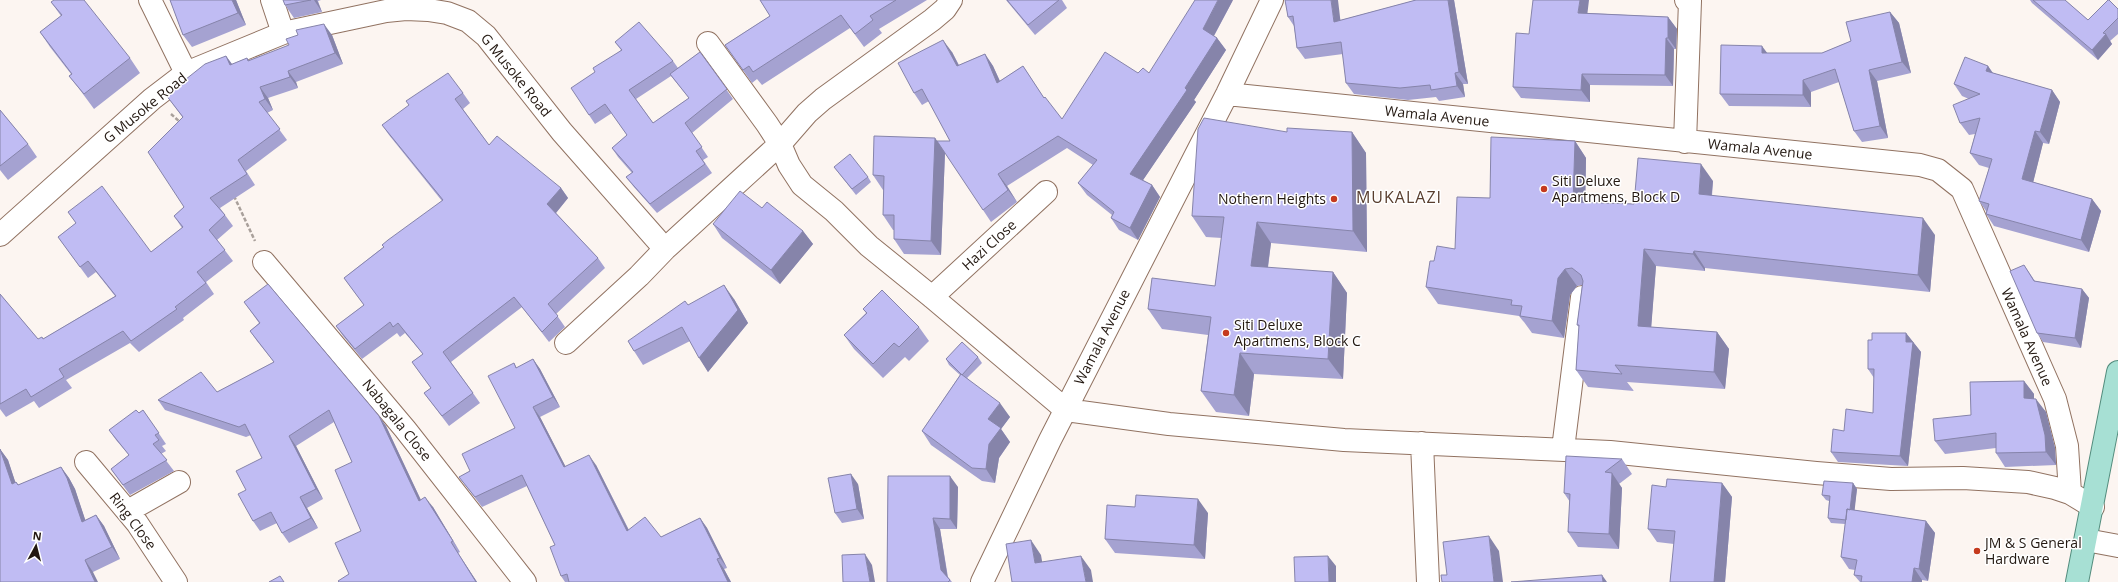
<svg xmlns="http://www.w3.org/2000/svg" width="2118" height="582" font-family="'Open Sans',sans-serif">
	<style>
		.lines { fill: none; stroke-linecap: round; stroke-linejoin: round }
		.minor-casing { stroke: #917261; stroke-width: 24 }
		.major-casing { stroke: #538c7d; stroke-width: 24 }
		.path { stroke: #a9a09b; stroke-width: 2.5; stroke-dasharray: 4 2; stroke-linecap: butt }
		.minor { stroke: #fff; stroke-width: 22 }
		.major { stroke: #a7e0d4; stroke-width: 22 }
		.wall { fill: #a5a2d1; fill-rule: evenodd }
		.shaded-wall { fill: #8684aa }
		.building { fill: #c0bcf3; stroke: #8684aa }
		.poi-dot { fill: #c53a1e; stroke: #fff; stroke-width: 1.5 }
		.labels { text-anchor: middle; stroke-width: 3; stroke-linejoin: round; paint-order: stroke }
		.street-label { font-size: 14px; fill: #231811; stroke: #fff }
		.poi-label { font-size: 14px; fill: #231811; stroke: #fff; text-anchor: start }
		.quarter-label { font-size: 16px; letter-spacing: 1px; fill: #583d2d; stroke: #fff }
	</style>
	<rect width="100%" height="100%" fill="#fcf5f1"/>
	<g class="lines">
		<g class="minor-casing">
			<path id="minor" d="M150,0L186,73
				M272,0L283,33
				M708,43L767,124L780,144L789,165L802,185L834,211L869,246L932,297L1066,410L1169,424L1344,440L1610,452L1816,473L1891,479L1963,478L2028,482L2055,488L2070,493L2093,507
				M1227,94L1862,159L1920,165L1938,170L1962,189L2055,399L2067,446L2070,493
				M1685,142L1690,1L1686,0
				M0,235L152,99L186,73L283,33L386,11L406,9L428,10L447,13L468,21L486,36L562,132L665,249
				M264,262L405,429L525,582
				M932,297L1046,192
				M566,343L639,276L665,249L780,144L807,113L823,99L932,20L945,9L951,0
				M1422,443L1428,582
				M1563,449L1582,297
				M86,462L137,523L176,582
				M128,511L179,482
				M2086,540L2118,546
				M982,582L1050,440L1227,94L1272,0"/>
		</g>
		<g class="major-casing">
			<path id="major" d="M2077,582L2118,372"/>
		</g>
		<path class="path" d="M171,114L181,123
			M234,196L255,241"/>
		<use href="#minor" class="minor"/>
		<use href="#major" class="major"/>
	</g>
	<path class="wall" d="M170,0H236L246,25L192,47L183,35Z
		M283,0H321L318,1L322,12L294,18L285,5Z
		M760,0H927L879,29L882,33L864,47L850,28L762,85L757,79L752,83L725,45L770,16Z
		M1006,0H1062L1067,8L1035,35Z
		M1233,0L1214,36L1217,38L1226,50L1194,100L1196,102L1143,180L1152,185L1160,197L1138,240L1119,230L1111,218L1112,215L1087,195L1078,183L1093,165L1067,148L1007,186L1017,202L991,222L983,210L950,141L929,101L922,105L914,93L952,52L959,65L985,54L993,66L1000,81L1023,66L1044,98L1062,119L1138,73H1149Z
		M1285,0L1341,20L1416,0H1454L1468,84H1463L1465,97L1439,101L1436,97L1408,100L1354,94L1346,83L1343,54L1305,59L1297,48L1294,26L1288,17Z
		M2030,0H2065L2088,20L2118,9V34L2110,41L2112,44L2098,60L2032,3Z
		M51,2L130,58L140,73L94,109L80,90L69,76L71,74L50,47L40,32L61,16Z
		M1890,12L1899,23L1911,73L1877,81L1888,138L1862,142L1854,131L1839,82L1811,92V107L1729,106L1720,94L1767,53H1822L1851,41Z
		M1588,13L1668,17L1677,29L1676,49H1674L1673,86L1590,85V102L1521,98L1513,87L1529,34Z
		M332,35L343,64L296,82L298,88L268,98L273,110L267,113L287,140L246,171L255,185L220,208L225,215L233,226L217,240L233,261L206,282L214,294L183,318L184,320L139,352L130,343L66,380L72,388L39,408L34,401L6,417L0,409V294L38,339H43L115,296L96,272L88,278L58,237L76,223L68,212L151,252L182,228L174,216L184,207L183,118L166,95L226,56L232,64L247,58L249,60Z
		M615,42L673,61L678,68L700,52L733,99L692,133L708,157L703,160L712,173L657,213L633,186L626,177L632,173L618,157L612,148L627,135L612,113L595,124L589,115L595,72L621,50ZM671,76L689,98L653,123L636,99Z
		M1988,66L1993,73L2052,90L2060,102L2049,144L2043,143L2033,182L2092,199L2101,211L2089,252L1994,226L1986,214V211L1979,201L1989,168L1979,165L1970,153L1975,134L1969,135L1960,123L1969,99L1962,96L1954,84Z
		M463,93L470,103L463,109L489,145L561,188L568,198L556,213L598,258L605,268L556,314L565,327L549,342L522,307L451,362L480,403L449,426L424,393L431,388L412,362L423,354L405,333L400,337L397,333L362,359L343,336L336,326L364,305L344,278L442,201L389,135L382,125Z
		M0,110L28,144L37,157L8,180L0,170Z
		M1287,132H1352L1366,153L1367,252L1271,243L1268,268L1333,272L1347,293L1343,379L1254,374L1249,416L1216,412L1201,391L1208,335L1162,329L1148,309L1215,286L1222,238L1206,237L1192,216Z
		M935,138L945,152L941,255L904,254L894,239V230H893L883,215L884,190H883L873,175Z
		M1575,141L1586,158L1585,203L1634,204L1713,181L1712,196L1935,235L1930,292L1705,268V271L1656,266L1651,327L1717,332L1729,349L1725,389L1627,382L1634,391L1588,387L1576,370L1579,327L1577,325L1582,285L1577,286L1570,295L1564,338L1532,333L1524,322L1523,321L1519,316L1438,304L1426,287L1434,261L1455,249L1490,198Z
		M834,167L868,177L871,182L856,195Z
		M762,208L803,231L813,244L780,284L722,238L713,224Z
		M2024,265L2035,281L2082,289L2089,298L2081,348L2043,342L2037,333Z
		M734,299L748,323L708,372L690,341L643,365L634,351L688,305Z
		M244,302L379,416L386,426L421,500L433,507L460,552L458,553L477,582H339L349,574L361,531L352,462L334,422L296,446L323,499L307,508L318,528L289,543L282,533L277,523L260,531L253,521L246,490L262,458L251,435L246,437L165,410L158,400L217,392L274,362L257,341L250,331L259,323Z
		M863,309L919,327L929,341L909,361L905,357L883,378L854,349L844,335L866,313Z
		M1906,333L1921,352L1908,466L1838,462L1831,452L1844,431L1873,413L1874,378L1868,369L1872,340Z
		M978,357L982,363L967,378L1010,417L1001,429L1010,442L999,458L995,483L982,481L931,445L922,431L960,375L949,365L946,359Z
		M533,359L540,369L560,407L540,417L565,466L596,465L629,530L661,537L700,518L707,528L727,568L724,569L731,582H565L561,576L555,545L527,486L482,507L459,477L470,471L515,428L514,363L517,368Z
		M2024,381L2034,394V399L2046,412L2055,448L2056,465L2005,467L1996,453V448L1945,454L1935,441L1971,415Z
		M143,410L166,444L162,446L166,451L161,454L174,471L130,495L111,469L129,455L116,440L109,430Z
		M0,449L8,460L15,482L19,485L61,467L69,478L75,489L85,520L96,515L104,526L120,559L93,572L0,582Z
		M1622,459L1632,474L1619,484L1622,488L1619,549L1578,547L1568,532L1570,502L1564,493Z
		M888,476L958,487L957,529H940L948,577L952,582H887Z
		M1722,483L1732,497L1725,582H1670L1674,544L1657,542L1648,529L1666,487Z
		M1853,483L1857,489L1854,510L1926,521L1935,533L1928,581L1922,580V582H1860L1854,575L1855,570L1849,569L1841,557L1845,524L1831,523L1828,518L1829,501L1826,500L1822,495Z
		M858,484L864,519L842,523L835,513Z
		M1135,507L1208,513L1205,559L1115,553L1105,539Z"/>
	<path class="shaded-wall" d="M232,0H236L246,25L238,13Z
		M314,0H317L322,12Z
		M1218,0H1233L1211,41L1203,29Z
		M1331,0H1338L1342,34L1334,22Z
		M1448,0H1454L1468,84L1459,72Z
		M1580,0H1589L1586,25L1578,13Z
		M1890,12L1899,23L1911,73L1902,62Z
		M1668,17L1677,29L1676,49L1668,38Z
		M324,24L332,35L343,64L335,53Z
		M2106,34L2112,44L2098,60L2092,50Z
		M1217,38L1226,50L1194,100L1196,102L1139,186L1130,174Z
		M1666,38L1674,49L1673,86L1665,75Z
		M943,40L952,52L965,78L957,66Z
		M1762,46L1771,58L1762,53Z
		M985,54L993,66L1006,95L997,83Z
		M226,56L234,67L230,65Z
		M1988,66L1996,78L1986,71Z
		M1869,70L1877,81L1888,138L1880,126Z
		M288,71L296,82L298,88L290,77Z
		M1455,73L1463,84L1465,97L1457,86Z
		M1582,74L1590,85V102L1581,90Z
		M1803,80L1811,92V107L1803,95Z
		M260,87L268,98L273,110L265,99Z
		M2052,90L2060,102L2049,144L2040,132Z
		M2035,131L2043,143L2031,191L2022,179Z
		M1352,132L1366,153L1367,252L1353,231Z
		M935,138L945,152L941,255L931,241Z
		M1575,141L1586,158L1585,219L1573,202Z
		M1701,164L1713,181L1710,211L1699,194Z
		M998,174L1007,186L1017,202L1008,190Z
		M1152,185L1160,197L1138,240L1130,228Z
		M561,188L568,198L555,214L547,204Z
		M2092,199L2101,211L2089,252L2081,240Z
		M1923,218L1935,235L1930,292L1918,275Z
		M1257,222L1271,243L1265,287L1251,266Z
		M803,231L813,244L780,284L771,270Z
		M1644,249L1656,266L1650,343L1638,326Z
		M1694,251L1705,268V271L1693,254Z
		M1565,269L1577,286L1570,295L1564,338L1552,321L1558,278Z
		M1333,272L1347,293L1343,379L1328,359Z
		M724,285L734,299L748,323L708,372L699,358Z
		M2082,289L2089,298L2081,348L2075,338Z
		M1717,332L1729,349L1725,389L1714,372Z
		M1906,333L1921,352L1908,466L1900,456Z
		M1240,353L1254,374L1249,416L1234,395Z
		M533,359L540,369L560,407L553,397Z
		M2024,381L2034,394V411L2024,398Z
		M2036,399L2046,412L2055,448L2056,465L2046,452Z
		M1000,403L1010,417L1001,429L1010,442L999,458L995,483L986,469L988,419Z
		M533,407L540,417L571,477L564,467Z
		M379,416L386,426L426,511L419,501Z
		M289,436L296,446L323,499L316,489Z
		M0,449L8,460L20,496L12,484Z
		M589,455L596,465L634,541L627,531Z
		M61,467L69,478L75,489L90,534L82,522Z
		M1612,473L1622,488L1619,549L1609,534Z
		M851,474L858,484L864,519L857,509Z
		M950,476L958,487L957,529L950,519Z
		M1722,483L1732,497L1725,582H1714Z
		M1853,483L1857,489L1853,525L1849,520Z
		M300,497L307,508L318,528L311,518Z
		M425,497L433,507L460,552Z
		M1198,499L1208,513L1205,559L1194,545Z
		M96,515L104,526L120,559L112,547Z
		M700,518L707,528L727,568L720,558Z
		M933,518L940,529L948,580L941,570Z
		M1926,521L1935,533L1928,581L1919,569Z
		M1489,536L1499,551L1503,582H1494Z
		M1031,540L1041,555L1045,578L1035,563Z
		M451,542L458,553L477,582H476Z
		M865,554L872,565L875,582H870Z
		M1081,556L1091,570L1093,582H1086Z
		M1328,556L1336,566V582H1329Z
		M717,559L724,569L731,582H728Z
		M85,560L93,572L98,582H95Z
		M1914,568L1922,580V582H1912Z
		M1602,575L1607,582H1603Z"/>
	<path class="building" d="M54,0H84L130,58L84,94L69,76L72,74L40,32L62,15L51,2Z
		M170,0H232L238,13L183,35Z
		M283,0H311L285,5Z
		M760,0H896L870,16L873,20L855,34L841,15L753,72L749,66L743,70L725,45L770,16Z
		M1007,0H1059L1028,25Z
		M1195,0H1218L1203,29L1217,38L1185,88L1187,90L1130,174L1152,185L1130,228L1111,218L1114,212L1078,183L1097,160L1058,136L998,174L1008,190L983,210L937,141H950L922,89L914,93L898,63L943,40L957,66L985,54L997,83L1023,66L1044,98L1045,97L1062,119L1105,52L1138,73L1143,68L1149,73Z
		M1285,0H1331L1334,22L1416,0H1448L1459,72L1455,73L1457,86L1431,90L1430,85L1400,88L1346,83L1341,42L1297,48L1293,16L1288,17Z
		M1533,0H1580L1578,13L1668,17V38H1666L1665,75L1582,74L1581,90L1513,87L1516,33L1529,34Z
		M2033,0H2065L2088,20L2108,0H2109L2118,9V18L2103,33L2106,34L2092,50Z
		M1890,12L1902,62L1869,70L1880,126L1854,131L1835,69L1803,80V95L1720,94L1721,45L1762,46V53H1822L1851,41L1846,22Z
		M639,22L673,61L629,90L653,123L689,98L670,74L700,52L727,89L685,123L702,147L696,151L705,164L650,204L626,177L633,172L612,148L627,135L605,104L589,115L571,88L595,72L593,68L622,50L615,42Z
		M324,24L335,53L288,71L290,77L260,87L265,99L259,102L280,129L238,160L247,174L210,198L225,215L209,230L225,250L197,272L206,283L175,307L177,309L131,341L123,331L59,369L64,377L31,397L26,389L0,404V294L38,339L42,337L43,339L116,296L88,261L80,267L58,237L76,223L68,212L102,186L151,252L183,227L174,216L184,207L148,152L183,117L166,95L205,64L226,56L230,65L247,58L248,61L289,45L286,39L298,35L296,30Z
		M1965,57L1988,66L1986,71L2052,90L2040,132L2035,131L2022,179L2092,199L2081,240L1986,214L1989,204L1979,201L1992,159L1970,153L1980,118L1960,123L1953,105L1980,94L1954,84Z
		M448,73L463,93L455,99L489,145L497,136L561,188L547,204L598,258L548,304L558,316L542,332L514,297L443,352L473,393L442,416L424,393L431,388L412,362L423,354L398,323L393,327L390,322L355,349L336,326L364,305L344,278L384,247L382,245L388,240L443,200L382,125L409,105L406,101Z
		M0,110L28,144L0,166Z
		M1204,118L1287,132V128L1352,132L1353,231L1257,222L1251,266L1333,272L1328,359L1240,353L1234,395L1201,391L1211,317L1148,309L1152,278L1215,286L1224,217L1192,216L1198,129Z
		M874,136L935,138L931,241L894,239V215H883L884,176L873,175Z
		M1491,137L1575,141L1573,202L1634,204L1638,158L1701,164L1699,194L1923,218L1918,275L1694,251L1693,254L1644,249L1638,326L1717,332L1714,372L1615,365L1622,374L1576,370L1579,325H1577L1583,281L1581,275L1572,268L1565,269L1558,278L1552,321L1520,316L1522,306L1511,305L1512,300L1426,287L1430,261H1434L1437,246L1455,249L1457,197L1490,198Z
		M850,154L868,177L852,189L834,167Z
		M740,191L762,208L767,202L803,231L771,270L713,224Z
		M2024,265L2034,281L2082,289L2075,338L2037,333L2010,271Z
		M268,284L379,416L419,501L425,497L453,541L451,542L476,582H339L338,581L349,574L335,543L361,531L335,470L352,462L329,410L289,436L316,489L300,497L311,518L282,533L271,512L253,521L238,494L246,490L236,471L262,458L245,424L239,427L158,400L201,372L217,392L274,362L250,331L260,323L244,302Z
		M724,285L738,310L699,358L682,327L634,351L628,341L685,301L688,305Z
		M882,290L919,327L899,347L894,343L873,364L844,335L867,313L863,309Z
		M1872,333H1906V342H1913L1900,456L1831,452L1833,429L1844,431L1846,409L1873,413L1874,369H1868V340H1872Z
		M962,342L978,357L962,375L946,359Z
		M533,359L553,397L533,407L564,467L589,455L627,531L645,517L661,537L700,518L720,558L717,559L728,582H569L567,574L561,576L550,547L555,545L522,475L475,497L459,477L470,471L462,454L515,428L488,376L514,363L516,368Z
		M961,374L1000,403L988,419L1001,428L989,444L986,469L972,468L922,431Z
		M2024,381V398L2036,399L2045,435L2046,452L1996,453V433L1935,441L1933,419L1971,415L1970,382Z
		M136,410L139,413L143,410L159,433L155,435L159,440L153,444L167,460L123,485L111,469L129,455L109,430Z
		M0,449L12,484L16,482L18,485L61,467L67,478L82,522L96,515L112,547L85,560L95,582H0Z
		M1566,456L1622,459L1605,472L1612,473L1609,534L1568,532L1570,494L1564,493Z
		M851,474L857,509L835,513L828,478Z
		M888,476H950V519L933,518L941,570L950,580L948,582H887Z
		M1667,479L1722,483L1714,582H1670L1675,531L1648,529L1652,485L1666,487Z
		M1824,481L1853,483L1850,510L1847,509L1846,520L1828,518L1830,496L1822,495Z
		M1136,495L1198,499L1194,545L1105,539L1107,505L1135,507Z
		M1847,509L1926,521L1919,569L1914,568L1912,582H1861L1862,576L1854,575L1857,560L1841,557Z
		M1489,536L1494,582H1442L1441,575H1447L1443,542Z
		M1031,540L1035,563L1081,556L1086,582H1012L1006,544Z
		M865,554L870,582H843L842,555Z
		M1328,556L1329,582H1295L1294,557Z
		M1602,575L1603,582H1511Z
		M280,576L284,582H269Z"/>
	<g class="poi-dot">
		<circle cx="1544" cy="189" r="4"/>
		<circle cx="1334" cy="199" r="4"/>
		<circle cx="1226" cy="333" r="4"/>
		<circle cx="1977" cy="551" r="4"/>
	</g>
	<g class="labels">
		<g class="street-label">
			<text transform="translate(516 75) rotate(51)" y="5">G Musoke Road</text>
			<text transform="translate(145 108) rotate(-39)" y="5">G Musoke Road</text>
			<text transform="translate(1437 116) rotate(6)" y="5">Wamala Avenue</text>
			<text transform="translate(1760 149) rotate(6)" y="5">Wamala Avenue</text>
			<text transform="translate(989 245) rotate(-42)" y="5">Hazi Close</text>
			<text transform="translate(1102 337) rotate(-63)" y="5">Wamala Avenue</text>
			<text transform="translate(2027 337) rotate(66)" y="5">Wamala Avenue</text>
			<text transform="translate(397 420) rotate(51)" y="5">Nabagala Close</text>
			<text transform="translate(133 521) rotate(53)" y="5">Ring Close</text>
		</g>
		<g class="poi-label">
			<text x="1552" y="186">Siti Deluxe<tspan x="1552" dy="16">Apartmens, Block D</tspan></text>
			<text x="1326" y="204" text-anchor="end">Nothern Heights</text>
			<text x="1234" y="330">Siti Deluxe<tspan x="1234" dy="16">Apartmens, Block C</tspan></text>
			<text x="1985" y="548">JM &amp; S General<tspan x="1985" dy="16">Hardware</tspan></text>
		</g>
		<g class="quarter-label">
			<text x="1399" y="203">MUKALAZI</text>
		</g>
	</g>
	<g transform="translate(36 546) rotate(7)" stroke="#ffffff" stroke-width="3" paint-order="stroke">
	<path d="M0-3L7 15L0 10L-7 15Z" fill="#231811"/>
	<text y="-6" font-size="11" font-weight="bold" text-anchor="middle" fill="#231811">N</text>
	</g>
</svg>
